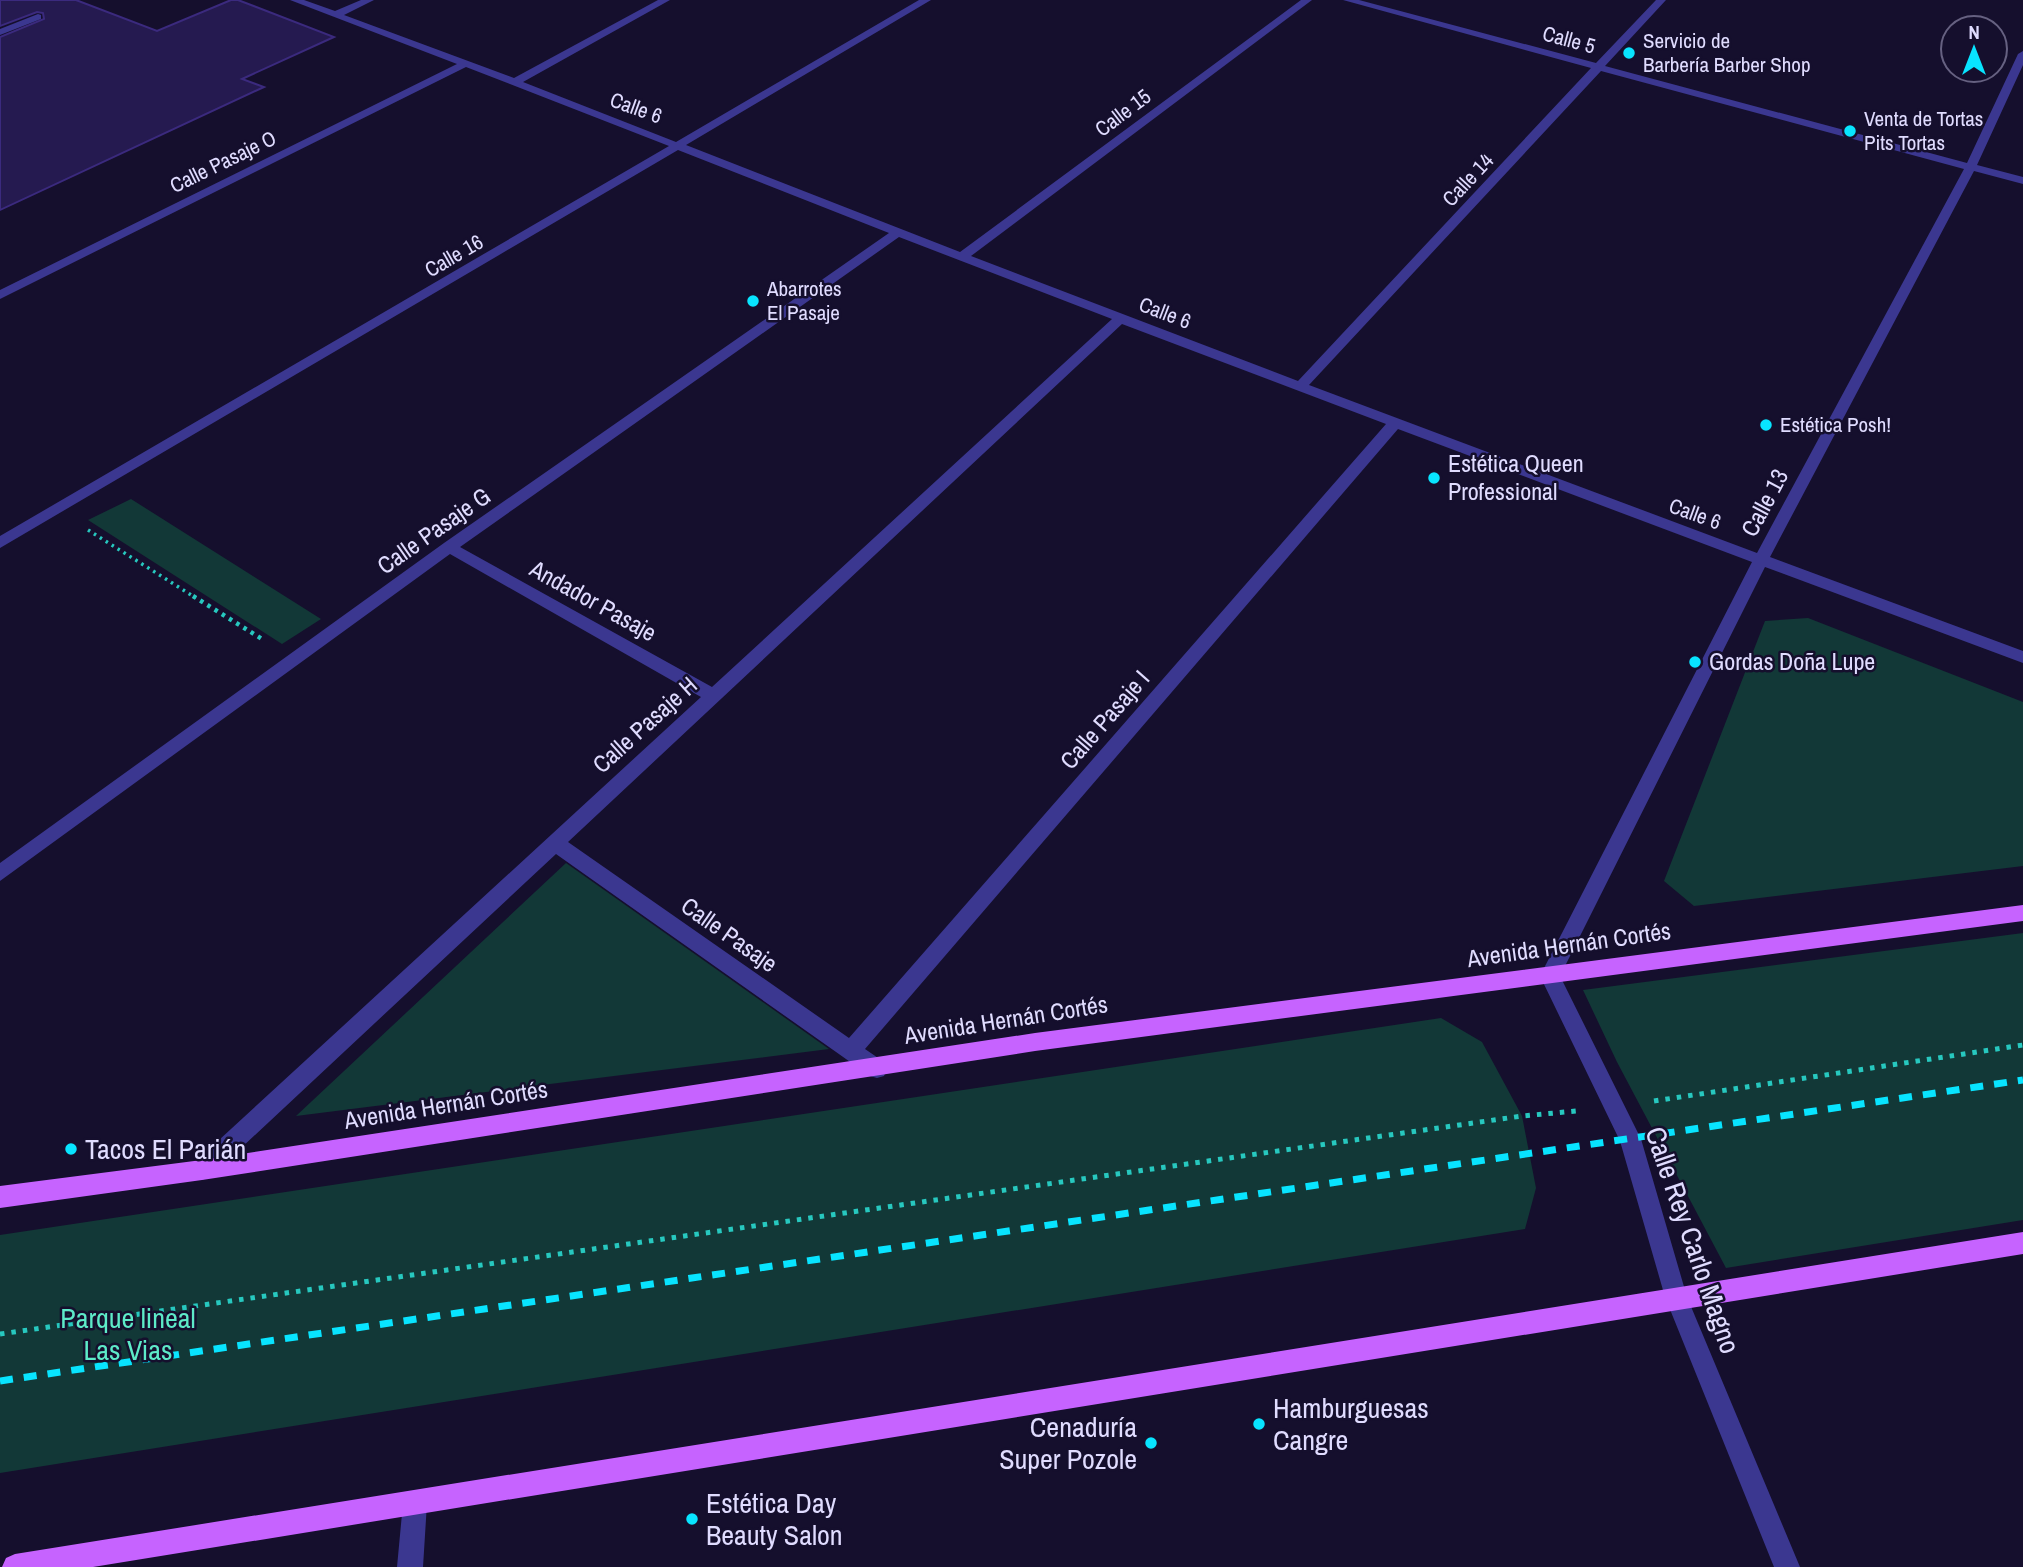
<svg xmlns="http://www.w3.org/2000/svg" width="2023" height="1567" font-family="'Archivo Narrow',sans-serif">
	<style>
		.green { fill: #123837 }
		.building { fill: #251a50; stroke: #3b2a7e; stroke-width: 2 }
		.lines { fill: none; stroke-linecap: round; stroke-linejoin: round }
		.path-far2 { stroke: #27c8bf; stroke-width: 3.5; stroke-dasharray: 2.5 4.5; stroke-linecap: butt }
		.path-far1 { stroke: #27c8bf; stroke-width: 4.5; stroke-dasharray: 3.5 5; stroke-linecap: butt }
		.path { stroke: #27c8bf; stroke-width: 5; stroke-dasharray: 4.5 7; stroke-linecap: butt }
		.minor { fill: #3b3790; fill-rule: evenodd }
		.major { fill: #c663ff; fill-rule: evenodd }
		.rail { stroke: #08e4ff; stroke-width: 7; stroke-dasharray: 13 11; stroke-linecap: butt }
		.poi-dot { fill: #08e4ff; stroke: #150f2d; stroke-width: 2.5 }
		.labels { text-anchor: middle; stroke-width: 5; stroke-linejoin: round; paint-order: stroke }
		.far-street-label { font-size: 21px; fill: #e0dcff; stroke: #150f2d }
		.far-poi-label { font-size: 21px; fill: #e0dcff; stroke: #150f2d; text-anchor: start }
		.poi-label { font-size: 24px; fill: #e0dcff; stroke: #150f2d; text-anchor: start }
		.street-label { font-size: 24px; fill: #e0dcff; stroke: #150f2d }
		.near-poi-label { font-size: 28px; fill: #e0dcff; stroke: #150f2d; text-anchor: start }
		.near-street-label { font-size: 28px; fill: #e0dcff; stroke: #150f2d }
		.near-park-label { font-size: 28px; fill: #5deac8; stroke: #150f2d }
	</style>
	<rect width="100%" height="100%" fill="#150f2d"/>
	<path class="green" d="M131,499L321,619L282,644L88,520Z
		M1808,618L2023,702V866L1694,906L1664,881L1765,621Z
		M566,863L829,1049L296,1116Z
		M2023,933V1220L1726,1268L1617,1062L1583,990Z
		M1441,1018L1482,1042L1522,1116L1536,1188L1525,1229L0,1473V1235Z"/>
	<path class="building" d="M0,0H76L157,31L231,0H238L334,37L242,79L264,87L0,210V37L44,19L43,13L37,12L0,26Z"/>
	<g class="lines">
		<path class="path-far2" d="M88,530L196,598"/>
		<path class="path-far1" d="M193,596L262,639"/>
		<path class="path" d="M1654,1101L2023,1045
			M0,1334L1522,1116L1576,1111"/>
		<path class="minor" d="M290,0H304L335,11L361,0H374L344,15L514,78L658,0H670L523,82L676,142L919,0H931L686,145L960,252L1301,0H1312L971,256L1298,381L1591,68L1343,0H1359L1596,63L1656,0H1666L1605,66L1967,163L2018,54L2023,51V65L1977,165L2023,177V184L1974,171L1770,557L2023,651V663L1765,567L1560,976L1641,1139L1687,1297L1800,1567H1774L1665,1297L1620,1141L1540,976L1752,562L1398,429L865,1049L884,1062L887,1069L884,1076L877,1078L870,1076L556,854L210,1177L202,1180L194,1177L191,1170L194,1163L701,697L450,554L0,881V863L444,543L889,233L678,150L0,548V536L669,146L466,67L0,299V290L457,64ZM1601,71L1964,169L1757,553L1309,385ZM899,237L1112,319L712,687L460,547ZM1122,324L1386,424L849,1038L568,842Z
			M38,14L41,15V19L0,35V29Z
			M415,1491L424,1494L427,1503L423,1567H397L403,1503L406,1494Z"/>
		<path class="major" d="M2023,905V921L1035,1051L202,1180L0,1208V1186L202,1160L1035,1033Z
			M2023,1232V1254L93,1567H2L6,1558L15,1554Z"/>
		<path class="rail" d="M0,1381L2023,1080"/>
	</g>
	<g class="poi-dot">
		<circle cx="1629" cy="53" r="7"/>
		<circle cx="1850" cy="131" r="7"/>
		<circle cx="753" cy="301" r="7"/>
		<circle cx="1766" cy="425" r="7"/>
		<circle cx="1434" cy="478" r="7"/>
		<circle cx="1695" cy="662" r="7"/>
		<circle cx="71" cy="1149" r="7"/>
		<circle cx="1259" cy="1424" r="7"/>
		<circle cx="1151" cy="1443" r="7"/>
		<circle cx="692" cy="1519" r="7"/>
	</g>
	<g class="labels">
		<g class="far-street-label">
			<text transform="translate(1569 40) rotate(15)" y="7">Calle 5</text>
			<text transform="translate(636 108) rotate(20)" y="7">Calle 6</text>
			<text transform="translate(1123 113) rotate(-37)" y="7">Calle 15</text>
			<text transform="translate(223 162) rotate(-26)" y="7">Calle Pasaje O</text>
			<text transform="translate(1468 180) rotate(-47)" y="7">Calle 14</text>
			<text transform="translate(454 256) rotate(-30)" y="7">Calle 16</text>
			<text transform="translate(1165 313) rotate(21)" y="7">Calle 6</text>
			<text transform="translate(1695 514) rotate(20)" y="7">Calle 6</text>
		</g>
		<g class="far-poi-label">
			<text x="1643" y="48">Servicio de<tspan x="1643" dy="24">Barbería Barber Shop</tspan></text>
			<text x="1864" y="126">Venta de Tortas<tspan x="1864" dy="24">Pits Tortas</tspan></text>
			<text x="767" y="296">Abarrotes<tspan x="767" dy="24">El Pasaje</tspan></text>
			<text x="1780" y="432">Estética Posh!</text>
		</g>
		<g class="poi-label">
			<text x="1448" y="472">Estética Queen<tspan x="1448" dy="28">Professional</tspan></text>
			<text x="1709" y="670">Gordas Doña Lupe</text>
		</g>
		<g class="street-label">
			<text transform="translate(1765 503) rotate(-62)" y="8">Calle 13</text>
			<text transform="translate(434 531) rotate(-35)" y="8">Calle Pasaje G</text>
			<text transform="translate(593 601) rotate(29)" y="8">Andador Pasaje</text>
			<text transform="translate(1105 720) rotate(-49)" y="8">Calle Pasaje I</text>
			<text transform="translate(645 725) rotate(-42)" y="8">Calle Pasaje H</text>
			<text transform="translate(729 935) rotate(35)" y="8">Calle Pasaje</text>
			<text transform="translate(1569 945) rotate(-8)" y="8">Avenida Hernán Cortés</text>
			<text transform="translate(1006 1020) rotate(-9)" y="8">Avenida Hernán Cortés</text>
			<text transform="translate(446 1105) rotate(-9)" y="8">Avenida Hernán Cortés</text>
		</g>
		<g class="near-poi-label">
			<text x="85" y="1159">Tacos El Parián</text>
			<text x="1273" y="1418">Hamburguesas<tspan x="1273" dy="32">Cangre</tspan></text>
			<text x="1137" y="1437" text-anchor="end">Cenaduría<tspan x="1137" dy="32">Super Pozole</tspan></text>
			<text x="706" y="1513">Estética Day<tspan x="706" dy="32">Beauty Salon</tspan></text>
		</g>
		<g class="near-street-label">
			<text transform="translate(1693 1240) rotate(71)" y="10">Calle Rey Carlo Magno</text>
		</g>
		<g class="near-park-label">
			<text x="128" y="1328">Parque lineal<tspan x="128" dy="32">Las Vias</tspan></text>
		</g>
	</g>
	<g transform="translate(1974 49)"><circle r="33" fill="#150f2d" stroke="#666181" stroke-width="2"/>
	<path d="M0-5L12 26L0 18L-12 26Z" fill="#08e4ff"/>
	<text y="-10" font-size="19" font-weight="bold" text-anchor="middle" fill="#e0dcff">N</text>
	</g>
</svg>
